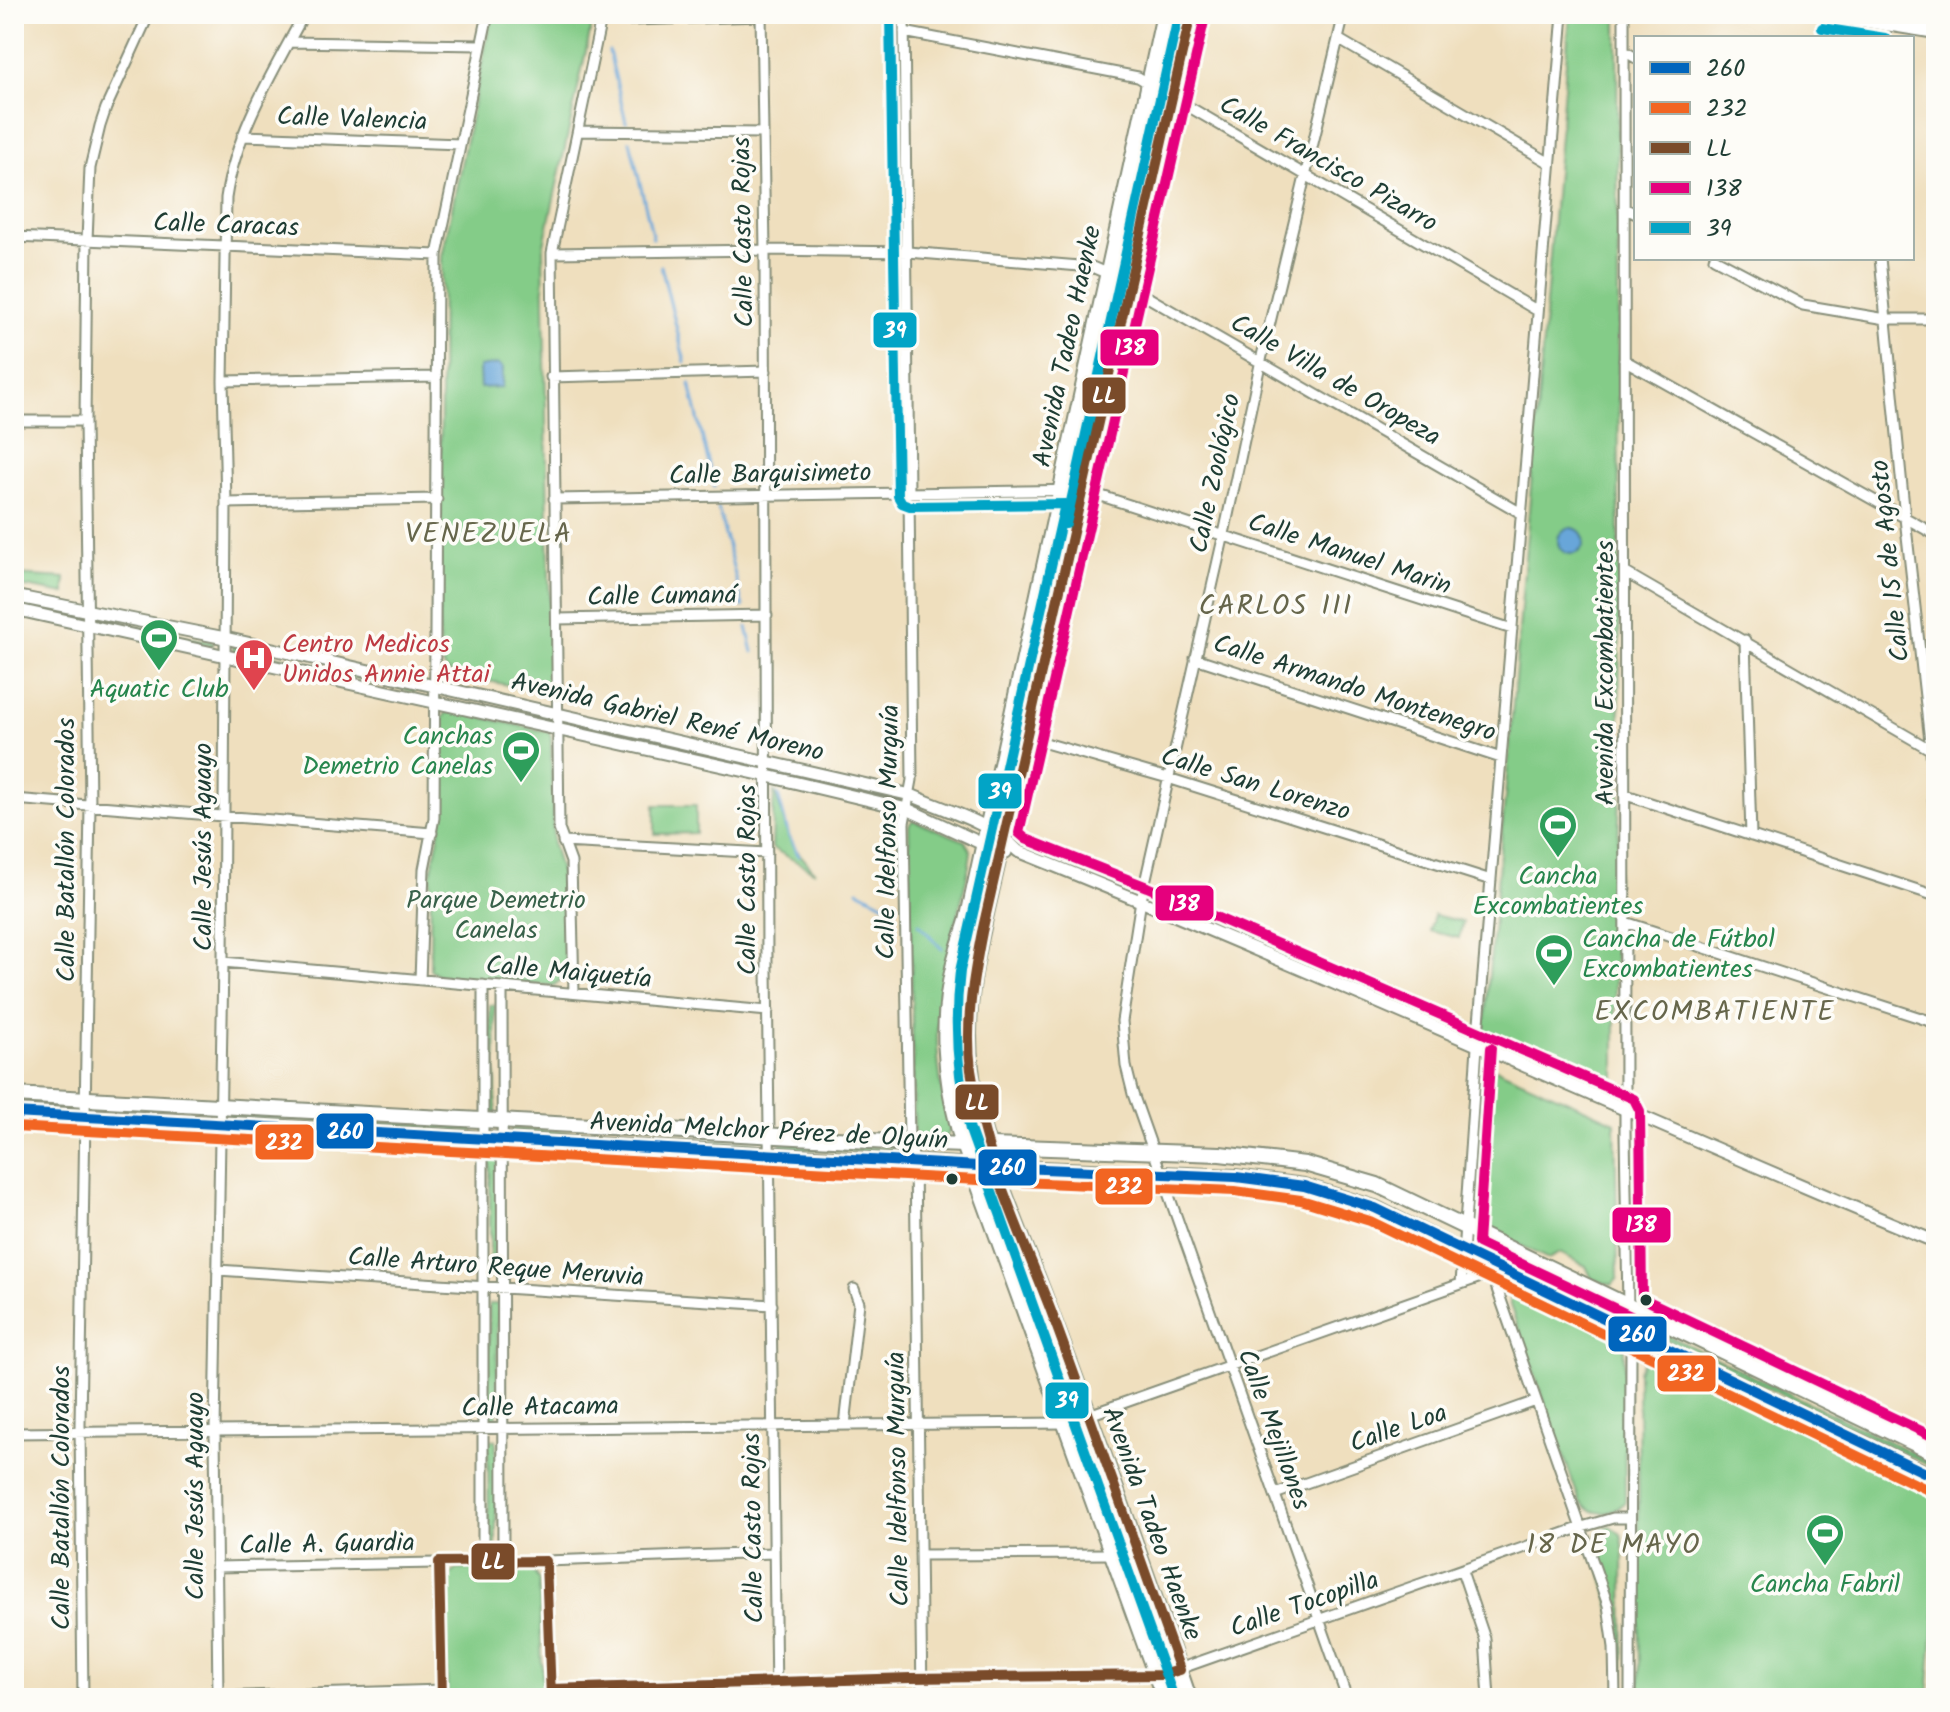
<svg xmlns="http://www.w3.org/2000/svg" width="1950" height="1712" font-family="Kalam,sans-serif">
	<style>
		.green { fill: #84cc88; stroke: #52845e; stroke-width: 2 }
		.water { fill: #67a6d9; stroke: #437286; stroke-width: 2 }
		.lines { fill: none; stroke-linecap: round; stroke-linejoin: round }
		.stream { stroke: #67a6d9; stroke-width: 3 }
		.minor-casing { stroke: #878e79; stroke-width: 13 }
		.tertiary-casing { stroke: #878e79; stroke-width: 15 }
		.secondary-casing { stroke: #878e79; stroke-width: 16 }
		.primary-casing { stroke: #878e79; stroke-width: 18 }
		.trunk-casing { stroke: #878e79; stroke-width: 18 }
		.minor { stroke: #fff; stroke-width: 9 }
		.tertiary { stroke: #fff; stroke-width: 11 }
		.secondary { stroke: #fff; stroke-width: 12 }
		.primary { stroke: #fff; stroke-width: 14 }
		.trunk { stroke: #fff; stroke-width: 14 }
		.bus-1-casing { stroke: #fdfcf7; stroke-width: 16 }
		.bus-2-casing { stroke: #fdfcf7; stroke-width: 16 }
		.bus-3-casing { stroke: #fdfcf7; stroke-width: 16 }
		.bus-4-casing { stroke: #fdfcf7; stroke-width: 16 }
		.bus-5-casing { stroke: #fdfcf7; stroke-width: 16 }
		.bus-1 { stroke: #0065bd; stroke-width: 10 }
		.bus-2 { stroke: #f26522; stroke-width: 10 }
		.bus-3 { stroke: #7a4b2a; stroke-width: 10 }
		.bus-4 { stroke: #e5007d; stroke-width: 10 }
		.bus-5 { stroke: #02a4c6; stroke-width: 10 }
		.bus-dot { fill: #1f3d34; stroke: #fdfcf7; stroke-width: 3 }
		.labels { text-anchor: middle; stroke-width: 7; stroke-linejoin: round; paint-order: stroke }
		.street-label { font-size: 26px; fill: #1f3d34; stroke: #fdfcf7 }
		.health-label { font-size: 26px; fill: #be3a42; stroke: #fdfcf7; text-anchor: start }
		.leisure-label { font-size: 26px; fill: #27864d; stroke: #fdfcf7 }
		.park-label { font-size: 26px; fill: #386149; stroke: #fdfcf7 }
		.neighbourhood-label { font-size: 28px; letter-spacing: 2px; fill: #66664b; stroke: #fdfcf7 }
		.line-badge { stroke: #fdfcf7; stroke-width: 3 }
		.badge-label { font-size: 22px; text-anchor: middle; font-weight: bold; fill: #fff }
	</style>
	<rect width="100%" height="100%" fill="#fdfcf7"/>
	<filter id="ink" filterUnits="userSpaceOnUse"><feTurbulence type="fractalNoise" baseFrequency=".0125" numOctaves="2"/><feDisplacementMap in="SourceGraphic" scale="16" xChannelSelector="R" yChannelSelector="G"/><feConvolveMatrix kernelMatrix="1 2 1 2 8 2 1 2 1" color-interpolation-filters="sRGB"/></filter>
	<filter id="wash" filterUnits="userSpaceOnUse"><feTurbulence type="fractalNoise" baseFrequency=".006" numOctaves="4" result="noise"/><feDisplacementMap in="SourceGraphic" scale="32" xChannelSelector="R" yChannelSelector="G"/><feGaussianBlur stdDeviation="1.8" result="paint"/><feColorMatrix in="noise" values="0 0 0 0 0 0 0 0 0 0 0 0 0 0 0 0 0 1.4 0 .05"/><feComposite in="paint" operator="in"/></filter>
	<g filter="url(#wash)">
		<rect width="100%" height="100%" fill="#efdfbe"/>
		<path class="green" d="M492,14H594L543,249L551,681L548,686L538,691L453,674L446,670L439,658L442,257Z
			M1172,14H1184L1171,73L1169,76L1162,78L1159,70Z
			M1570,14H1617L1620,794L1615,920V1083L1613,1089L1609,1092L1491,1044L1484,1037V1030L1508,764Z
			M1157,99L1162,105L1126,263H1123L1118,256L1151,102Z
			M1109,298L1117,301V304L1078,480L1073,483L1069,481Z
			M1067,500L1071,503L1022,723L1017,722Z
			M14,575L65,578V594L14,585Z
			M103,619L213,642V646L104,623Z
			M233,646L415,686V692L233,651Z
			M452,711L549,732L551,737L553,845L563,881L566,972L563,978L553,986L440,976L430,969L431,873L441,826V721L446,713Z
			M774,790L792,845L815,872L772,848Z
			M655,805H696V833L655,834Z
			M913,820L965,841L971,851C967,890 953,927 945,965C932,1024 936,1071 950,1129L947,1137H920L914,1132L909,825Z
			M989,853L992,855C969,964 948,1029 981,1141L971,1140L954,1074L953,1011L957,984L973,927Z
			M1434,915L1463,922L1459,938L1430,931Z
			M490,1005H495L496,1113H491Z
			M1492,1069H1497L1615,1122L1618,1278L1612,1285L1592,1279L1586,1266L1560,1253L1548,1259L1475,1222L1484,1078Z
			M228,1113L474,1127V1131L228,1117Z
			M512,1129L757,1142V1147L512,1134Z
			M780,1143L893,1148L892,1153L780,1148Z
			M490,1151H498V1277L490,1278Z
			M1476,1244L1609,1308L1607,1312L1474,1248Z
			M1519,1289L1618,1335L1624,1340L1625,1502C1612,1517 1593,1516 1580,1502L1510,1305L1509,1294Z
			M489,1304H498L497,1418H488Z
			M1640,1322L1936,1464V1469L1638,1326Z
			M1652,1357L1936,1494V1597L1928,1698H1640L1638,1371L1645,1360Z
			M488,1440H496V1551H489Z
			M1610,1526L1621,1534L1623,1544L1624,1698H1620C1618,1640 1613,1605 1595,1550C1594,1538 1598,1529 1610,1526Z
			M526,1567L532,1570L539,1580L543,1698H447L445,1578L458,1569Z"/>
		<path class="water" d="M498,364L503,368L502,387L480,388L479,367Z
			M1558 541a13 13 0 1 1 26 0a13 13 0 1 1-26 0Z"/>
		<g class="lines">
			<path class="stream" d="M609,51L626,122
				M630,141L653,238
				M661,266L685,362
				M690,384L714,487
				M718,507L743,607
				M747,627L753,652
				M778,795L789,837L799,856
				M858,890L895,909
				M919,924L942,949
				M959,981L960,1056L965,1098L975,1134
				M992,1182L1073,1409
				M1082,1434L1162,1660
				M1172,1687L1176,1698"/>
		</g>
	</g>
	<g filter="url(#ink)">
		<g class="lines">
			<g class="minor-casing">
				<path id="minor" d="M761,14L765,250L767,969L776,1698
					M904,14L912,780L904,823L909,1143L915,1162L922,1698
					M1344,14L1261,360L1224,534L1141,900L1122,1021L1126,1066L1133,1094L1347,1698
					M1624,14L1625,1133L1628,1307L1631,1348L1630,1698
					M1856,14L1858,38
					M601,21L761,16
					M904,32L1138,77L1538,311
					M1338,39L1550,163
					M289,42L480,45
					M1624,51L1636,58
					M578,131L763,133
					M242,136L460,144
					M1624,208L1636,214
					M14,237L437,255
					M552,253L765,250L908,252L1092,267L1106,273L1521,513
					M1714,258L1803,305L1886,319H1936
					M1880,258L1905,518L1931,750L1936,860
					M1624,360L1936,535
					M551,377L766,371
					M223,381L437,377
					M14,421H85
					M554,499L1083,490L1512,629
					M226,503L437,499
					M1626,573L1933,751
					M557,619L767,615
					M1745,640L1751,836
					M1195,658L1501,758
					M1007,732L1168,778L1491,880
					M1626,795L1936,896
					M14,799L432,833
					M563,842L767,853
					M1625,922L1936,1023
					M223,962L768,1011
					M420,980L424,869L434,818L437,255L488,14
					M502,987L503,1561
					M574,993L571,862L559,829L552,253L602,14
					M1493,1267L1492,1273L1496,1286L1608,1605L1614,1647L1615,1698
					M217,1270L772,1305
					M1461,1284L1477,1047L1563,14
					M1089,1415L1492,1273
					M845,1425L859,1303L854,1289
					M14,1433L1066,1423
					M1275,1494L1536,1401
					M920,1555L1113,1554
					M546,1561L551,1698
					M439,1562L442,1698
					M483,1562V985
					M216,1567L546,1561L774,1553
					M1462,1571L1485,1639L1489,1698
					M551,1689L911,1678L1162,1675L1582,1527L1613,1518H1630
					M83,1698L80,1425L90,805L85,421L87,240L90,168L100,126L106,108L149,14
					M179,1698L442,1690
					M218,1698L215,1431L223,962L226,503L223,381L226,198C236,131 273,72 304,14"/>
			</g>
			<g class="tertiary-casing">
				<path id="tertiary" d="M14,596L225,638L911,795C947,811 990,822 1018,851C1327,975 1629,1115 1936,1242
					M14,609L768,776L907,809L1000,852H1006"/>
			</g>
			<g class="secondary-casing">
				<path id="secondary" d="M1824,14L1936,32
					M1910,14L1936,18"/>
			</g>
			<g class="primary-casing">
				<path id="primary" d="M1164,14L967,921C963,935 957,949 954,963C940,1021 944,1074 959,1131L1164,1698
					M1189,1698C1145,1568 1098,1438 1050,1310C1022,1234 980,1147 971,1068C962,995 985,923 1000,852L1191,14"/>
			</g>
			<g class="trunk-casing">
				<path id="trunk" d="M14,1095L909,1143L1220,1154L1305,1164L1377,1185L1936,1454
					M14,1113L997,1167L1236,1177L1304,1186L1375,1208L1493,1267L1936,1478"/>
			</g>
			<use href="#minor" class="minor"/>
			<use href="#tertiary" class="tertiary"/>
			<use href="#secondary" class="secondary"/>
			<use href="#primary" class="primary"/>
			<use href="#trunk" class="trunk"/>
			<g class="bus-1-casing">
				<path id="bus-1" d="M14,1113L997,1167L1236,1177L1304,1186L1375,1208L1936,1478"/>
			</g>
			<g class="bus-2-casing">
				<path id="bus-2" d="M14,1127L996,1181L1235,1191L1301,1200L1370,1221L1930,1491"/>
			</g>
			<g class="bus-3-casing">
				<path id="bus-3" d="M551,1689L911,1678L1162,1675L1180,1670C1137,1550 1095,1430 1051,1311C1021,1233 983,1155 971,1070C965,1024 973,978 982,932L1191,14
					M442,1698L439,1562L546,1561L551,1698"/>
			</g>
			<g class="bus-4-casing">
				<path id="bus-4" d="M1205,17L1019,833L1026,839L1147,887L1634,1099L1640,1111L1642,1298L1936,1438
					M1491,1048L1478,1243L1660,1330"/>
			</g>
			<g class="bus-5-casing">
				<path id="bus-5" d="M890,14L898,496L902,503L910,506L1065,504L960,971C953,1026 957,1076 970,1130L1174,1698
					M1822,28L1885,38
					M1066,524L1178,17"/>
			</g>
			<use href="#bus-1" class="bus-1"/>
			<use href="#bus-2" class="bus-2"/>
			<use href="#bus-3" class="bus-3"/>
			<use href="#bus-4" class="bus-4"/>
			<use href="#bus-5" class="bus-5"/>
		</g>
	</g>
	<defs>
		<g id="stadium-pin" transform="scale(2)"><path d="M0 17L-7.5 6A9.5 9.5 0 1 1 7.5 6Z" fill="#2e9e5b" stroke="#fdfcf7"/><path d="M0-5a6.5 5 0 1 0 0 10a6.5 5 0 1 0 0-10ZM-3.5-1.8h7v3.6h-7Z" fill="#fff"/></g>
		<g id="hospital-pin" transform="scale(2)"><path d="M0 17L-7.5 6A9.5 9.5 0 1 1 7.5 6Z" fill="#e0444e" stroke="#fdfcf7"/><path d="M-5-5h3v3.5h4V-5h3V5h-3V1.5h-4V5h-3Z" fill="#fff"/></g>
	</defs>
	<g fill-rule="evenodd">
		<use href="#stadium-pin" x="159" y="638"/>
		<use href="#hospital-pin" x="254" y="658"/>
		<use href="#stadium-pin" x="521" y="750"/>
		<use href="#stadium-pin" x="1558" y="825"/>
		<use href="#stadium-pin" x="1554" y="953"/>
		<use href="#stadium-pin" x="1825" y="1533"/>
	</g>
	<g class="bus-dot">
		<circle cx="952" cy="1179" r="7"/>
		<circle cx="1646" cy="1300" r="7"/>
	</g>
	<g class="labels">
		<g class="street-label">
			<text transform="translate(352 118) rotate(2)" y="9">Calle Valencia</text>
			<text transform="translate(1329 163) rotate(30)" y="9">Calle Francisco Pizarro</text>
			<text transform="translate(226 224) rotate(2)" y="9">Calle Caracas</text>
			<text transform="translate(742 232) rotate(-91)" y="9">Calle Casto Rojas</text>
			<text transform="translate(1066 346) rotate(-78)" y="9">Avenida Tadeo Haenke</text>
			<text transform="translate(1336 379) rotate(30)" y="9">Calle Villa de Oropeza</text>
			<text transform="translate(770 473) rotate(-1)" y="9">Calle Barquisimeto</text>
			<text transform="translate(1214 473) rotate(-78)" y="9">Calle Zoológico</text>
			<text transform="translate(1350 553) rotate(18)" y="9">Calle Manuel Marin</text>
			<text transform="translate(1889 561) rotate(-96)" y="9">Calle 15 de Agosto</text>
			<text transform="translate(662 595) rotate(-1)" y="9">Calle Cumaná</text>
			<text transform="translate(1604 673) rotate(-90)" y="9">Avenida Excombatientes</text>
			<text transform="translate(1355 687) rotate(18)" y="9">Calle Armando Montenegro</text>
			<text transform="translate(668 716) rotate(13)" y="9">Avenida Gabriel René Moreno</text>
			<text transform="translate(1256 783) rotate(17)" y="9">Calle San Lorenzo</text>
			<text transform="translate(887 832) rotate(-89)" y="9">Calle Idelfonso Murguía</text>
			<text transform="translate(202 847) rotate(-90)" y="9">Calle Jesús Aguayo</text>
			<text transform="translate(65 850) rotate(-90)" y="9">Calle Batallón Colorados</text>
			<text transform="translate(746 880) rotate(-90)" y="9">Calle Casto Rojas</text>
			<text transform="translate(569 971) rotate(5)" y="9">Calle Maiquetía</text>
			<text transform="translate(769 1130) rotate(3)" y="9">Avenida Melchor Pérez de Olguín</text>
			<text transform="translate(496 1266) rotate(4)" y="9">Calle Arturo Reque Meruvia</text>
			<text transform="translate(540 1406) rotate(-1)" y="9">Calle Atacama</text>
			<text transform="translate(1398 1427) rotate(-19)" y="9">Calle Loa</text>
			<text transform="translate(1275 1429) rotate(70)" y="9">Calle Mejillones</text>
			<text transform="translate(897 1479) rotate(-91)" y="9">Calle Idelfonso Murguía</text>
			<text transform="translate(194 1496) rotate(-90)" y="9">Calle Jesús Aguayo</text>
			<text transform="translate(60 1498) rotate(-90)" y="9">Calle Batallón Colorados</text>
			<text transform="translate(1153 1523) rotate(70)" y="9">Avenida Tadeo Haenke</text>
			<text transform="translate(752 1528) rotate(-91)" y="9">Calle Casto Rojas</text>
			<text transform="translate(327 1543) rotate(-1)" y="9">Calle A. Guardia</text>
			<text transform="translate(1304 1603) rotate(-19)" y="9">Calle Tocopilla</text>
		</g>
		<g class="health-label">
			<text x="282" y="652">Centro Medicos<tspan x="282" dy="30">Unidos Annie Attai</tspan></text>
		</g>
		<g class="leisure-label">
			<text x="159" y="697">Aquatic Club</text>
			<text x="493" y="744" text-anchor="end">Canchas<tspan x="493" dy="30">Demetrio Canelas</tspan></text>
			<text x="1558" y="884">Cancha<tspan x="1558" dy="30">Excombatientes</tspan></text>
			<text x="1582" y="947" text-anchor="start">Cancha de Fútbol<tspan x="1582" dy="30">Excombatientes</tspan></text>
			<text x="1825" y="1592">Cancha Fabril</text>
		</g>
		<g class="park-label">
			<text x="496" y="908">Parque Demetrio<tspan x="496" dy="30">Canelas</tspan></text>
		</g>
		<g class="neighbourhood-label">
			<text x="489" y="542">VENEZUELA</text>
			<text x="1276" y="614">CARLOS III</text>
			<text x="1715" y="1020">EXCOMBATIENTE</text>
			<text x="1614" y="1553">18 DE MAYO</text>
		</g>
	</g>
	<g class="line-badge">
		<rect x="872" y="311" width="46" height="38" rx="8" fill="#02a4c6"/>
		<rect x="1099" y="328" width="61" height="39" rx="8" fill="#e5007d"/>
		<rect x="1081" y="376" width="46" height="39" rx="8" fill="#7a4b2a"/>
		<rect x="977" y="772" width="46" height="38" rx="8" fill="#02a4c6"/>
		<rect x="1154" y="884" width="61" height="38" rx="8" fill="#e5007d"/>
		<rect x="954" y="1083" width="46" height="38" rx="8" fill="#7a4b2a"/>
		<rect x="315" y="1112" width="60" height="38" rx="8" fill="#0065bd"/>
		<rect x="254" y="1123" width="61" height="38" rx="8" fill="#f26522"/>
		<rect x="977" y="1148" width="61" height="39" rx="8" fill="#0065bd"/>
		<rect x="1094" y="1167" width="60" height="39" rx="8" fill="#f26522"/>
		<rect x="1611" y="1206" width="61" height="38" rx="8" fill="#e5007d"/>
		<rect x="1607" y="1315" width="61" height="38" rx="8" fill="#0065bd"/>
		<rect x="1656" y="1354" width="61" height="39" rx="8" fill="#f26522"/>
		<rect x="1044" y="1381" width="46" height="39" rx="8" fill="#02a4c6"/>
		<rect x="470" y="1542" width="46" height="39" rx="8" fill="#7a4b2a"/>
	</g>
	<g class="badge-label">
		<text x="895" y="338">39</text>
		<text x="1130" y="355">138</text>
		<text x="1104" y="403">LL</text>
		<text x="1000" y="799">39</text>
		<text x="1184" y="911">138</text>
		<text x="977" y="1110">LL</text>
		<text x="345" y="1139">260</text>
		<text x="284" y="1150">232</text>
		<text x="1007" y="1175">260</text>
		<text x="1124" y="1194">232</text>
		<text x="1641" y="1232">138</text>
		<text x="1637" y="1342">260</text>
		<text x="1686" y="1381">232</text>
		<text x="1067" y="1408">39</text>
		<text x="493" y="1569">LL</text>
	</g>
	<rect width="1950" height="1712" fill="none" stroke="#fdfcf7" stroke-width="48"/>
	<rect x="1634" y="36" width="280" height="224" fill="#fdfcf7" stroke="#a4b0a9" stroke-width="2"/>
	<rect x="1650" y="62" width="40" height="12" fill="#0065bd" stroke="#a4b0a9" stroke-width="2"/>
	<text x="1706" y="76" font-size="24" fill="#1f3d34">260</text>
	<rect x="1650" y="102" width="40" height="12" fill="#f26522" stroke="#a4b0a9" stroke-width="2"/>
	<text x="1706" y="116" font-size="24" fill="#1f3d34">232</text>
	<rect x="1650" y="142" width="40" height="12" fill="#7a4b2a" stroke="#a4b0a9" stroke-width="2"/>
	<text x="1706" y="156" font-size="24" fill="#1f3d34">LL</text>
	<rect x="1650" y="182" width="40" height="12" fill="#e5007d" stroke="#a4b0a9" stroke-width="2"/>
	<text x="1706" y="196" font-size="24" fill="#1f3d34">138</text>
	<rect x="1650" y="222" width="40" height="12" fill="#02a4c6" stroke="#a4b0a9" stroke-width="2"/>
	<text x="1706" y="236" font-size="24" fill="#1f3d34">39</text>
</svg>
